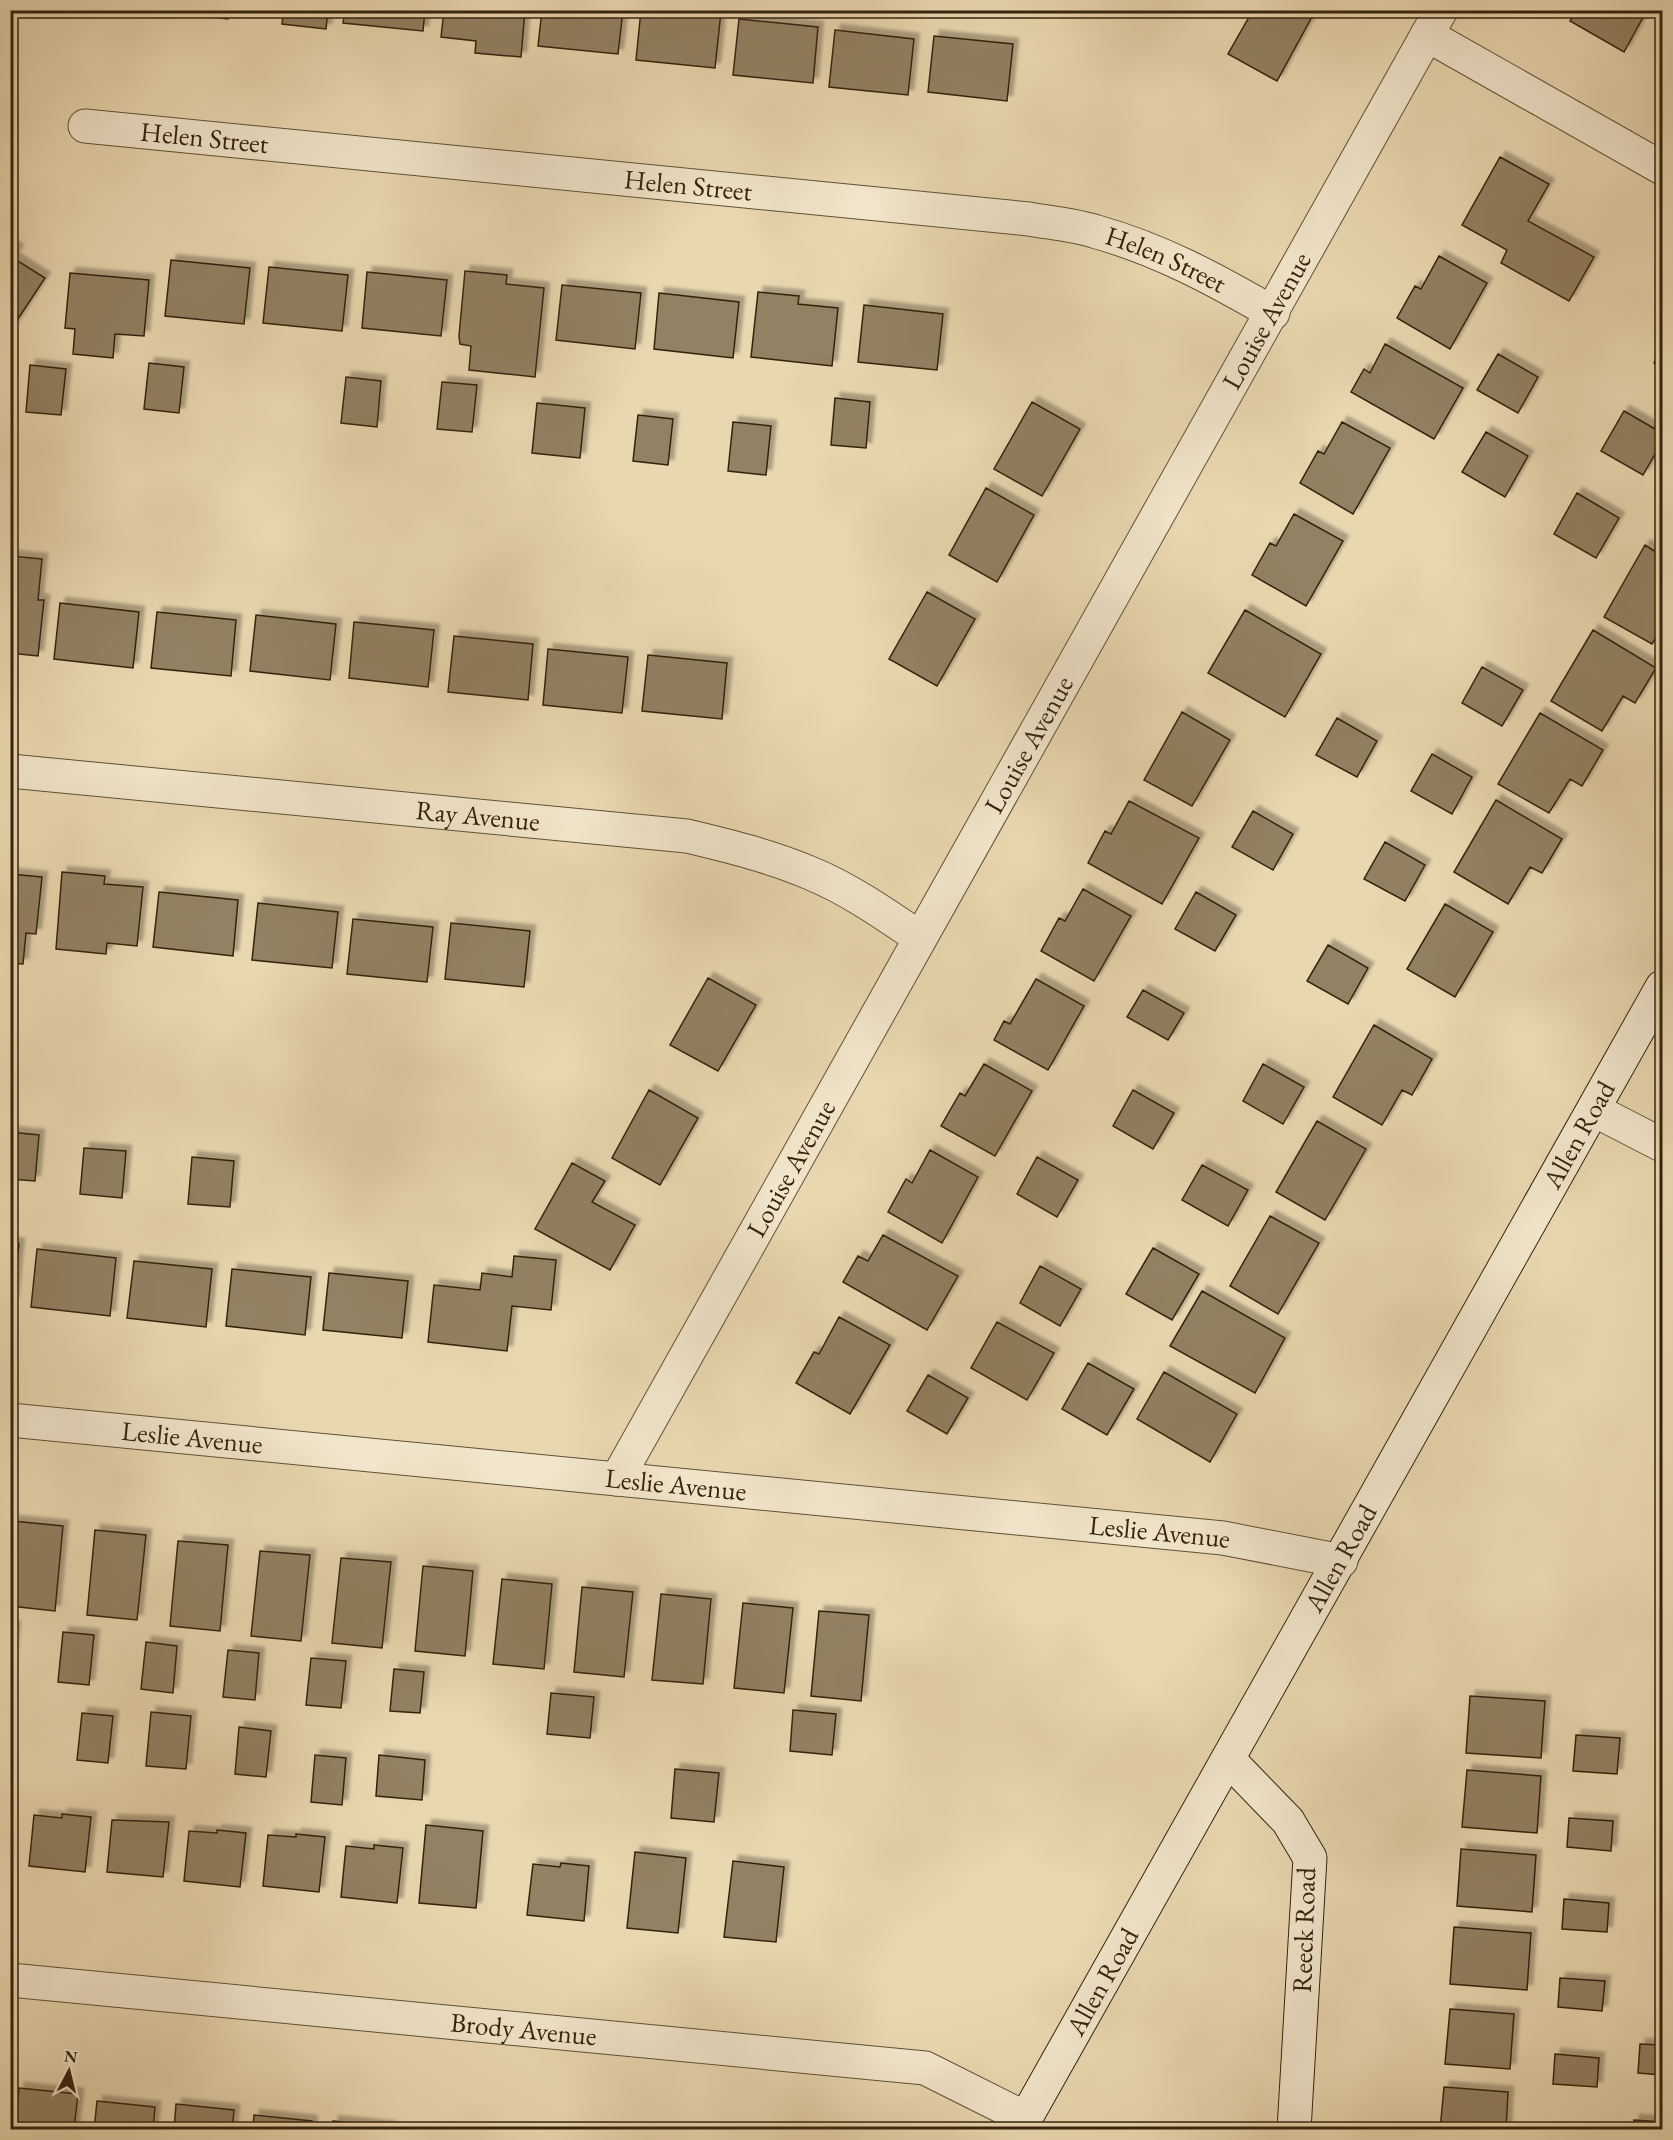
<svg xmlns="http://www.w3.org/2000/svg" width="1673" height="2140" font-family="'EB Garamond',serif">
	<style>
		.building { fill: #928162; stroke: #34230e; stroke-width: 1.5; filter: url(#shadow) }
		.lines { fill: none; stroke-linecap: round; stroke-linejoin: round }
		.street-casing { stroke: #615036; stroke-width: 35 }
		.secondary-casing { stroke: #34230e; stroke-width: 35 }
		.street { stroke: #f1e5cb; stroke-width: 33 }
		.secondary { stroke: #f1e5cb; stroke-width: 33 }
		.labels { text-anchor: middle; stroke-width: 5; stroke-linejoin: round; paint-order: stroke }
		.street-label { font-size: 27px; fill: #34230e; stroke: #f1e5cb }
	</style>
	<defs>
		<filter id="shadow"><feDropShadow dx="5.5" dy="-5.5" stdDeviation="1.5" flood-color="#0004"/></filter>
	</defs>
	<rect width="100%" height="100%" fill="#e9d7af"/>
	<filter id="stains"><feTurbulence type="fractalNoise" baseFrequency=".00333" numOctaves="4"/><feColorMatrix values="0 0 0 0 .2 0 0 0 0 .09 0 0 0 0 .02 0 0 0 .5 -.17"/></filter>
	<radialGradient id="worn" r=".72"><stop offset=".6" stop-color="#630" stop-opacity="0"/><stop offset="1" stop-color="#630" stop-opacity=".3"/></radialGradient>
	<path class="building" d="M188,10H229L228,19L187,14Z
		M328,10L326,29L282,24L283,14L248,11Z
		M345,10H425L423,31L343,23Z
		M444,10H525L521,57L475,53L476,41L441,37Z
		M542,10H623L618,54L538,46Z
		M641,10L721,12L715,68L636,60Z
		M1253,10H1310L1314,13L1277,81L1228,54Z
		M1576,10H1647L1624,52L1570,21Z
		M739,19L818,27L813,83L733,75Z
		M835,30L914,39L908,95L829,87Z
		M934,36L1013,44L1007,101L928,92Z
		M1500,157L1549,184L1528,221L1594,257L1569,301L1501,263L1507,250L1462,225Z
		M10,245L18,250L13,258L45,278L10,331Z
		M1439,256L1487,283L1450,349L1397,318L1415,286L1421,289Z
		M171,260L250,268L244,324L165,316Z
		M269,267L348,275L342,331L263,323Z
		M465,271L507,275L506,284L544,288L535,377L469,370L471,346L460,344L459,336Z
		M367,272L447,280L441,336L362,328Z
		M70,273L149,280L144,336L115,334L113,358L73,354L75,329L65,328Z
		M562,285L641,293L635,349L556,340Z
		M758,292L799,296L798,304L838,308L832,366L751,357Z
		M659,293L739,302L733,358L654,349Z
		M864,305L943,314L937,370L858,362Z
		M1385,344L1463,388L1434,439L1351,392L1364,369L1370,373Z
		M1662,347V368L1654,363Z
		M1498,354L1538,377L1518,413L1477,390Z
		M149,363L184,367L179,413L144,409Z
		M30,365L66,369L61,415L26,412Z
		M346,377L381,381L377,427L341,423Z
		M442,382L477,385L472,432L437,429Z
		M835,398L870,402L866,448L831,445Z
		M1032,402L1080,429L1042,496L994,469Z
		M537,403L585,408L580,458L532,453Z
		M1624,411L1662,433V442L1643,475L1601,451Z
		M638,415L673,419L668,465L633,461Z
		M733,422L771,426L766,475L728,471Z
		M1342,422L1390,448L1353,514L1300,483L1318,451L1324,454Z
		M1486,432L1528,456L1505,497L1462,472Z
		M986,488L1034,515L997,582L949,555Z
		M1577,493L1619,518L1596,558L1554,534Z
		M1294,514L1343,541L1306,606L1252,575L1270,543L1276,546Z
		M1645,545L1662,556V627L1652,644L1604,617Z
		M10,556L42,559L38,600H44L38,656L10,653Z
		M927,592L975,619L937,686L889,659Z
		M60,603L139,612L133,668L54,659Z
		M1245,610L1321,654L1285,717L1208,673Z
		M157,612L236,620L231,676L151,668Z
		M256,615L336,624L330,680L250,671Z
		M354,622L434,630L428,687L349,678Z
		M1593,630L1656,668L1635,703L1623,696L1602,731L1551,701Z
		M454,636L533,644L528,700L448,692Z
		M548,649L628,657L622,713L543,705Z
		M648,655L727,663L722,719L642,711Z
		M1482,667L1523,690L1502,726L1462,703Z
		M1182,712L1230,740L1192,806L1144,780Z
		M1540,713L1603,750L1582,786L1570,779L1549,813L1498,784Z
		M1337,718L1377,741L1357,777L1316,755Z
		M1432,754L1472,777L1452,814L1411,791Z
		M1496,800L1562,839L1542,873L1530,867L1508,904L1454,872Z
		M1129,801L1199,838L1162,904L1088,863L1105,831L1111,834Z
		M1253,811L1293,834L1273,870L1232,847Z
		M1385,842L1425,865L1405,901L1364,879Z
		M62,872L105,876L104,884L143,887L137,946L107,943L106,954L56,949Z
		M10,874L42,877L36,934L26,933L23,964L10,963Z
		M1083,889L1131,916L1094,981L1041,951L1059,918L1065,921Z
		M159,892L238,900L233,956L153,947Z
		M1196,892L1236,915L1215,951L1175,929Z
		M258,903L338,912L332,968L252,960Z
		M1445,904L1493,932L1455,997L1407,969Z
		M353,919L433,927L427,982L347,974Z
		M451,923L530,931L524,987L445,979Z
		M1328,945L1368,968L1348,1004L1307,981Z
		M708,978L756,1005L718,1071L670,1045Z
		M1036,979L1084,1006L1048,1070L994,1040L1004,1021L1010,1024Z
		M1143,990L1184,1013L1168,1040L1127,1017Z
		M1374,1025L1432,1059L1412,1095L1402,1090L1382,1125L1333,1097Z
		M984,1064L1032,1091L995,1156L941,1126L960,1093L965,1096Z
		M1263,1064L1304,1087L1283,1124L1243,1101Z
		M649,1090L698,1118L660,1185L612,1158Z
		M1133,1090L1174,1113L1153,1149L1113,1126Z
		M1317,1121L1366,1149L1325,1220L1276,1192Z
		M10,1132L39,1135L35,1181L10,1179Z
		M84,1148L126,1151L122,1198L80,1194Z
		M930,1150L978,1177L942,1243L888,1212L906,1179L912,1183Z
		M192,1157L234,1161L230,1207L188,1204Z
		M1037,1157L1078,1180L1057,1217L1017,1194Z
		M572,1163L605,1181L592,1202L635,1225L610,1270L535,1229Z
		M1202,1165L1248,1190L1228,1226L1182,1200Z
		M1270,1216L1319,1243L1278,1314L1230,1286Z
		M883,1235L958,1276L927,1330L843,1282L858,1256L868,1261Z
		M10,1243L19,1244L13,1302L10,1301Z
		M1153,1248L1199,1274L1172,1320L1126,1294Z
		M37,1249L116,1258L110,1316L31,1307Z
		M514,1256L556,1260L551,1310L512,1306L507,1351L428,1342L434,1285L480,1290L482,1273L512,1277Z
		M134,1261L212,1269L206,1327L127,1318Z
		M1040,1266L1081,1289L1060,1326L1020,1303Z
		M232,1269L311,1277L305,1335L226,1326Z
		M329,1273L408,1281L402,1338L323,1330Z
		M1202,1291L1285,1338L1255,1393L1170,1346Z
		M839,1317L890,1345L850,1414L796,1383L814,1352L819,1354Z
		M997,1322L1054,1353L1027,1400L971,1368Z
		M1088,1363L1134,1389L1107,1435L1062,1409Z
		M1164,1372L1237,1414L1210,1462L1137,1419Z
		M928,1375L968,1398L947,1434L907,1411Z
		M13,1521L63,1526L55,1611L10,1606Z
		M95,1530L146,1535L137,1620L87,1615Z
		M178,1541L228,1545L220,1631L170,1626Z
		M260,1551L310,1555L301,1641L251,1636Z
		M341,1558L391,1562L382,1648L332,1643Z
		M423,1566L473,1571L465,1656L415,1651Z
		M502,1579L552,1584L544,1669L493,1664Z
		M582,1587L633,1592L624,1677L574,1672Z
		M661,1594L711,1599L703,1684L652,1680Z
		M743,1603L793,1608L784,1693L734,1688Z
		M819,1611L869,1615L861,1701L811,1696Z
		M10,1627H15L10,1675Z
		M63,1632L94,1635L89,1685L58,1682Z
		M146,1642L177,1646L173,1693L141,1689Z
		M228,1650L259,1653L255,1700L223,1697Z
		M311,1658L346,1661L341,1708L306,1705Z
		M394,1669L424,1672L420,1713L390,1711Z
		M551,1693L594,1697L590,1738L547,1734Z
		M1470,1696L1545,1701L1541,1758L1466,1753Z
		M793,1710L836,1714L832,1755L790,1751Z
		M151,1712L191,1716L186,1769L146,1766Z
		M82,1713L113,1716L108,1763L77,1760Z
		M239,1727L271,1731L266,1777L235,1774Z
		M1576,1735L1620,1738L1617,1774L1573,1771Z
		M315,1755L346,1758L342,1805L311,1802Z
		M379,1755L425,1760L422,1800L376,1796Z
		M675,1769L719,1773L714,1822L671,1818Z
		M1467,1770L1541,1776L1537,1833L1462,1827Z
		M62,1814L91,1817L85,1872L29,1866L34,1815L62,1818Z
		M1569,1818L1613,1821L1611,1851L1567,1847Z
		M112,1820L169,1822L163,1877L107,1872Z
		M426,1825L483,1831L476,1908L419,1903Z
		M217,1830L246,1833L240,1887L184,1881L189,1831L217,1833Z
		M296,1834L325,1837L319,1892L263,1886L268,1835L296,1837Z
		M374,1845L403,1848L397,1903L341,1897L346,1846L374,1849Z
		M1461,1849L1536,1855L1532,1912L1457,1906Z
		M635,1852L686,1858L678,1933L627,1928Z
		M733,1861L784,1867L776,1942L724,1937Z
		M561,1863L589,1866L584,1921L527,1915L533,1864L560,1867Z
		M1564,1899L1609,1903L1607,1932L1562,1929Z
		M1454,1927L1531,1933L1527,1990L1450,1984Z
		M1560,1978L1605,1981L1602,2011L1558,2007Z
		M1450,2009L1514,2014L1510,2069L1445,2064Z
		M1640,2044L1662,2045V2075L1638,2073Z
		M1555,2054L1599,2058L1597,2087L1553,2084Z
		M1444,2087L1508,2092L1506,2130H1440Z
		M19,2088L78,2094L74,2130H15Z
		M97,2101L155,2107L153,2130H94Z
		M176,2104L234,2110L232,2130H174Z
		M254,2115L312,2121L311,2130H253Z
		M1634,2120L1662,2122V2130H1633Z
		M333,2121L391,2127V2130H332Z"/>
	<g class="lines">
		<g class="street-casing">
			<g id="street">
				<path d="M1427,35L1662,168"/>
				<path id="s1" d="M85,126L1029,219C1051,223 1076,225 1097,232C1161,250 1216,280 1273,313"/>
				<path id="s2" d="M10,771L687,836C729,846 770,856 810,873C849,889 885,914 920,938"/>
				<path d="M1594,1110L1662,1145"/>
				<path id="s3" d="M10,1420L1223,1538L1341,1561"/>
				<path id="s4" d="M617,1479L1441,10"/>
				<path id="s5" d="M10,1980L925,2068L1025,2118"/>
			</g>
		</g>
		<g class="secondary-casing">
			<g id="secondary">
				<path d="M1228,1759L1288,1821L1310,1858L1294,2130"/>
				<path id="s6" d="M1019,2130L1662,987"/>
			</g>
		</g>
		<use href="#street" class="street"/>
		<use href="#secondary" class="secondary"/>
	</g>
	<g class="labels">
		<g class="street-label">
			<text dy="9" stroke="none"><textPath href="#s1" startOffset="120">Helen Street</textPath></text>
			<text dy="9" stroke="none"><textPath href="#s1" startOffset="606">Helen Street</textPath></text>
			<text dy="9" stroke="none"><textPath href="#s1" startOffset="1092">Helen Street</textPath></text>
			<text dy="9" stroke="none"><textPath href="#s4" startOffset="1328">Louise Avenue</textPath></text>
			<text dy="9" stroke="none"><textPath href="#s4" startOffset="842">Louise Avenue</textPath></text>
			<text dy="9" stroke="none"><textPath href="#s2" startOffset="470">Ray Avenue</textPath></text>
			<text dy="9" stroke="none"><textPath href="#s6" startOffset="1142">Allen Road</textPath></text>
			<text dy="9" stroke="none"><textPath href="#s4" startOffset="356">Louise Avenue</textPath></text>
			<text dy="9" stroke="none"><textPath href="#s3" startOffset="183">Leslie Avenue</textPath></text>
			<text dy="9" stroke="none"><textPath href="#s3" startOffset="669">Leslie Avenue</textPath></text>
			<text dy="9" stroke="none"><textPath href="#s3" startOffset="1155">Leslie Avenue</textPath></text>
			<text dy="9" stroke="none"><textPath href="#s6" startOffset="656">Allen Road</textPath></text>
			<text transform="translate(1304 1930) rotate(-88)" y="9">Reeck Road</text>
			<text dy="9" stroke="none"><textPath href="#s6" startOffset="170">Allen Road</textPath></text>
			<text dy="9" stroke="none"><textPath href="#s5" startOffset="516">Brody Avenue</textPath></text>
		</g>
	</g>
	<rect width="1673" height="2140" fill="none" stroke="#e9d7af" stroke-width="36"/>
	<rect x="12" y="12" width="1649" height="2116" fill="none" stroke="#34230e" stroke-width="3"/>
	<rect x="18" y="18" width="1637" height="2104" fill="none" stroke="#34230e" stroke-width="1.5"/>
	<g transform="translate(69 2071) rotate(7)" stroke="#f1e5cb" stroke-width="4.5" paint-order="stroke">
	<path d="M0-4.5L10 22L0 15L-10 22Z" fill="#34230e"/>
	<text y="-9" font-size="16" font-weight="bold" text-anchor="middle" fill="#34230e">N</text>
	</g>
	<rect width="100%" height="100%" filter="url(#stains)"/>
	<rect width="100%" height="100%" fill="url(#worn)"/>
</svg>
